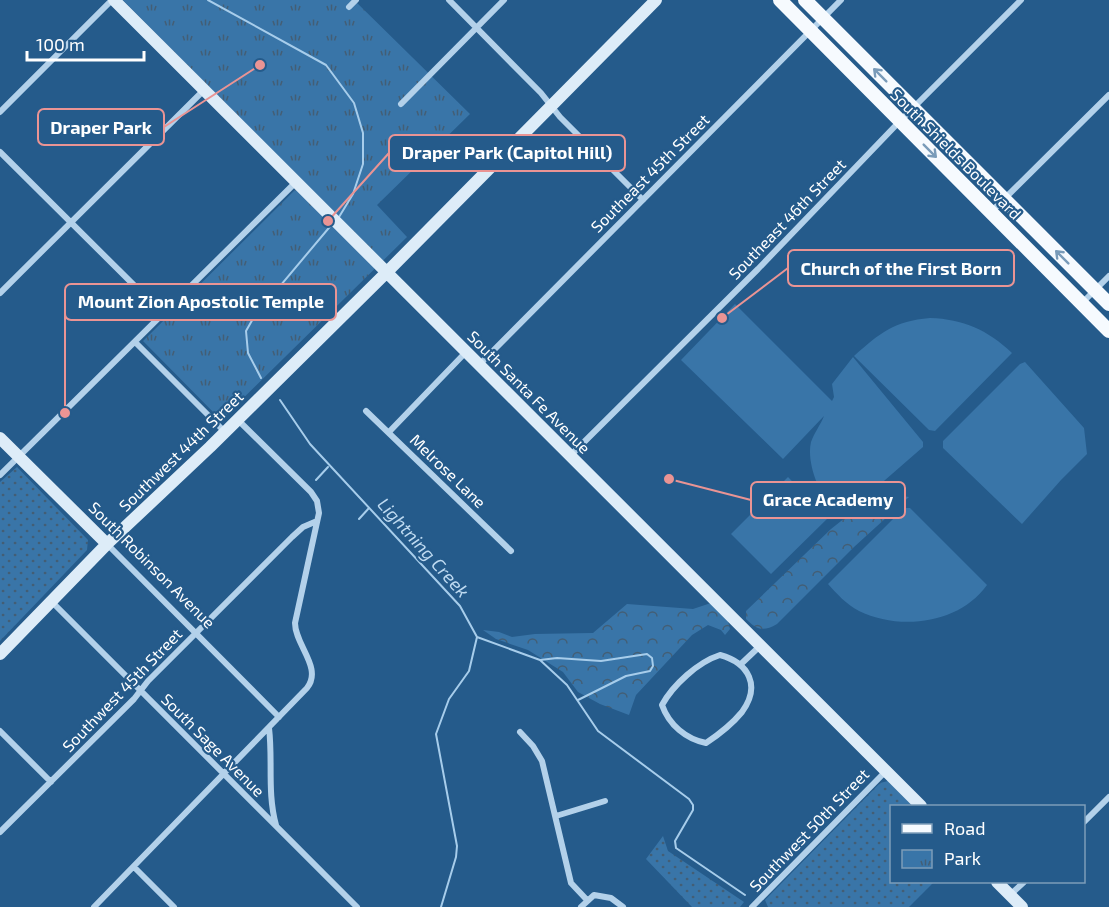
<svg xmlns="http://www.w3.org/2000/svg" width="1109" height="907" font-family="'Exo 2',sans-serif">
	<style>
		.grass { fill: url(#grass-dots) }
		.forest { fill: url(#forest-crowns) }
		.park { fill: url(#park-tufts) }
		.pitch { fill: #3975a8 }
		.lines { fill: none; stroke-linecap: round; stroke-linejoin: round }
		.stream { stroke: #a7cdeb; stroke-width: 2 }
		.street { stroke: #b3d1ea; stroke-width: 6 }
		.secondary { stroke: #ddecf8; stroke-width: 12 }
		.primary { stroke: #f6fafe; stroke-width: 14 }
		.oneway { stroke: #799bb9 }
		.labels { text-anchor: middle; stroke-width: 4.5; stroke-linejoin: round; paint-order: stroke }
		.street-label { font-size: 16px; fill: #fff; stroke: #255b8b }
		.water-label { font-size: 18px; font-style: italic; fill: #bedaf1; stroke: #255b8b }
		.leader { fill: none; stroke: #ea9494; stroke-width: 2 }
		.callout-dot { fill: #ea9494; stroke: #255b8b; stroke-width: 2 }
		.callout { fill: #255b8b; stroke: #ea9494; stroke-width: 2 }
		.callout-label { font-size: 18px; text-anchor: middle; font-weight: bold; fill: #fff }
	</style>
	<defs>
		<pattern id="grass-dots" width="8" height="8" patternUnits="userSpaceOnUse" patternTransform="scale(1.5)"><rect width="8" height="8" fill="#3975a8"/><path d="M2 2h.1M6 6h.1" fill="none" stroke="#435e75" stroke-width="1.8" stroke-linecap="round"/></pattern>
		<pattern id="forest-crowns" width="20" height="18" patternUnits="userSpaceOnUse" patternTransform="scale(1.5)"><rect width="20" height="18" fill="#3975a8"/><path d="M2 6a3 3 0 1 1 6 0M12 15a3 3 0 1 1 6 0" fill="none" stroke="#435e75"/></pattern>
		<pattern id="park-tufts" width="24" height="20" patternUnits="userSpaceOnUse" patternTransform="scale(1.5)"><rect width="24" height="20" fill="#3975a8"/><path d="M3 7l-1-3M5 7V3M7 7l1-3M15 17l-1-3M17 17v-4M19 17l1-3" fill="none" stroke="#435e75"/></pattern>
	</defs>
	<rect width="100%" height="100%" fill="#255b8b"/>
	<path class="grass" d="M17,467L88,540L87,550L0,641V482Z
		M888,781L913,806H892V882H934L909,907H768L765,900L880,783Z
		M663,836L668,851L744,902L740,907H692L646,859Z"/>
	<path class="forest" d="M888,494L909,497L854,547L777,624C763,632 757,630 746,619V611L831,529L855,510Z
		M711,603L727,618L730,629L725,635L721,630L708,625L692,635L636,695L629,715L600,704L578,692L563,672L528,650L496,639L483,630L499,632L512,637L535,634L593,633L627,604L693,609Z"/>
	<path class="park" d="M123,0H354L470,114L377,205L407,237L221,420L143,341L303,182Z"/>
	<path class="pitch" d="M735,304L832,401L834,397L832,384L853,357L923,442V447L869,494L855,501L845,510L836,512C820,498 806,463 811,442C814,433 821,424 824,416L783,459L681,360Z
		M930,318C963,319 988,330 1012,353L935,431L929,430L854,356C880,333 894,321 930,318Z
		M1025,362L1084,428L1087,454L1061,480L1022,524L943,448V441L1020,364Z
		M788,477L828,518L771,574L731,534Z
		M904,508H910L987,585C959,624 900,631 859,611C846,604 837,594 828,584Z"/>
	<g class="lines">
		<path class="stream" d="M208,0L326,65L354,103L363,133V164L353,194L339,217
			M261,378L248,353L246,331L254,317L333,223
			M280,400L310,444L460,606L477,637L469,671L449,699L436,734L457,846L456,857L441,907
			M316,480L328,467
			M359,519L369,508
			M477,637L540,660L567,685L598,731L689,799L693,805V810L675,841L676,848L745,895
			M540,660L557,658L601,661L647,654L652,658L653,666L650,671L626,676L578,700"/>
		<path class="street" d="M449,0L541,93L560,117L643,200
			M349,7L356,0
			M401,104L504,0
			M0,112L112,0
			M0,152L162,313
			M991,212L1109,95
			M0,293L204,90
			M1082,303L1109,276
			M135,342L225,432
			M479,365L841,0
			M366,411L511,551
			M389,432L466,352
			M570,456L758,269L900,121L1021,0
			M0,475L296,182
			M107,544L279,717
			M51,601L357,907
			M720,655C749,663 761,686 742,712C733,723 718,735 706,743C686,739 669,725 662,705C673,685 698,662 720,655Z
			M741,664L760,646
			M269,728C273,760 267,793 276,825
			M0,731L51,782
			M520,732L533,746L542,761L571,883L587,900
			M556,816L605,801
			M1084,822L1109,797
			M0,832L134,699L148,681L292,537L303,527L317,521
			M134,867L174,907
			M1010,895L1024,882
			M94,907L307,688C323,668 295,645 295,623L319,513L317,501L311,492L238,420
			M581,907L594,895L611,898L623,907
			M752,907L886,771"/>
		<path class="secondary" d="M114,0L921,806
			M0,438L107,544
			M0,654L107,544L210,447L386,273L656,0
			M997,882L1022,907"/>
		<path class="primary" d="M780,0L1109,331
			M805,0L1109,304"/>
	</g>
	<defs><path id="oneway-shaft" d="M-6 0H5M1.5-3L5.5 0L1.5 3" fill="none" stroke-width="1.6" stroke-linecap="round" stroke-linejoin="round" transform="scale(1.5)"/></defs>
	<g class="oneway">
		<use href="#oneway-shaft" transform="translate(880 75) rotate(-135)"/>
		<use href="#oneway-shaft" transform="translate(930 151) rotate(45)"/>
		<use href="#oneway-shaft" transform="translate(1062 257) rotate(-135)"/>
	</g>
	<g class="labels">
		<g class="street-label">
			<text transform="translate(956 154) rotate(45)" y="6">South Shields Boulevard</text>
			<text transform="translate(650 173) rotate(-45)" y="6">Southeast 45th Street</text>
			<text transform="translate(787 219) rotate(-46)" y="6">Southeast 46th Street</text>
			<text transform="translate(529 392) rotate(45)" y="6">South Santa Fe Avenue</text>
			<text transform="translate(181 451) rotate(-44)" y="6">Southwest 44th Street</text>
			<text transform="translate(448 471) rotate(44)" y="6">Melrose Lane</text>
			<text transform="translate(152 565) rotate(45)" y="6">South Robinson Avenue</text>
			<text transform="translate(122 690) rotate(-46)" y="6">Southwest 45th Street</text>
			<text transform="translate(213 745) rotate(45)" y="6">South Sage Avenue</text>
			<text transform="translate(809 830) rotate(-46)" y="6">Southwest 50th Street</text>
		</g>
		<g class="water-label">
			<text transform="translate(423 548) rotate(48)" y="6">Lightning Creek</text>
		</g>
	</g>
	<path class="leader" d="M260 65L164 127M328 221L389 153M722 318L788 268M65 413L65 302M669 479L751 500"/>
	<g class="callout-dot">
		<circle cx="260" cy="65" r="6"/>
		<circle cx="328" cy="221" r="6"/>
		<circle cx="722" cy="318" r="6"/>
		<circle cx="65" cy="413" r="6"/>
		<circle cx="669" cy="479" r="6"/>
	</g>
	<g class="callout">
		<rect x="38" y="109" width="126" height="36" rx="6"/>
		<rect x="389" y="135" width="236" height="36" rx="6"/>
		<rect x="788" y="250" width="226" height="36" rx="6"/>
		<rect x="65" y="284" width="271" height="36" rx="6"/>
		<rect x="751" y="482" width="154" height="36" rx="6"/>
	</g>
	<g class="callout-label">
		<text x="101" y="134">Draper Park</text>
		<text x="507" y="159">Draper Park (Capitol Hill)</text>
		<text x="901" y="275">Church of the First Born</text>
		<text x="201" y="308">Mount Zion Apostolic Temple</text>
		<text x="828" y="506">Grace Academy</text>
	</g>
	<rect x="890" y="805" width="195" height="78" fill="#255b8b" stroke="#7c9db9" stroke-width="1.5"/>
	<rect x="902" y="824" width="30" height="9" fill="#f6fafe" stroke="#7c9db9" stroke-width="1.5"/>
	<text x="944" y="835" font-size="18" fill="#ffffff">Road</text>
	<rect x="902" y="850" width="30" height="18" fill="url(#park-tufts)" stroke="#7c9db9" stroke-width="1.5"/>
	<text x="944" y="865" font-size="18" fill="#ffffff">Park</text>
	<path d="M27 51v9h117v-9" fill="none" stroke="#ffffff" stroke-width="3"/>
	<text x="36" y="51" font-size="18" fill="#ffffff" stroke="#255b8b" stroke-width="4.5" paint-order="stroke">100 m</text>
</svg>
